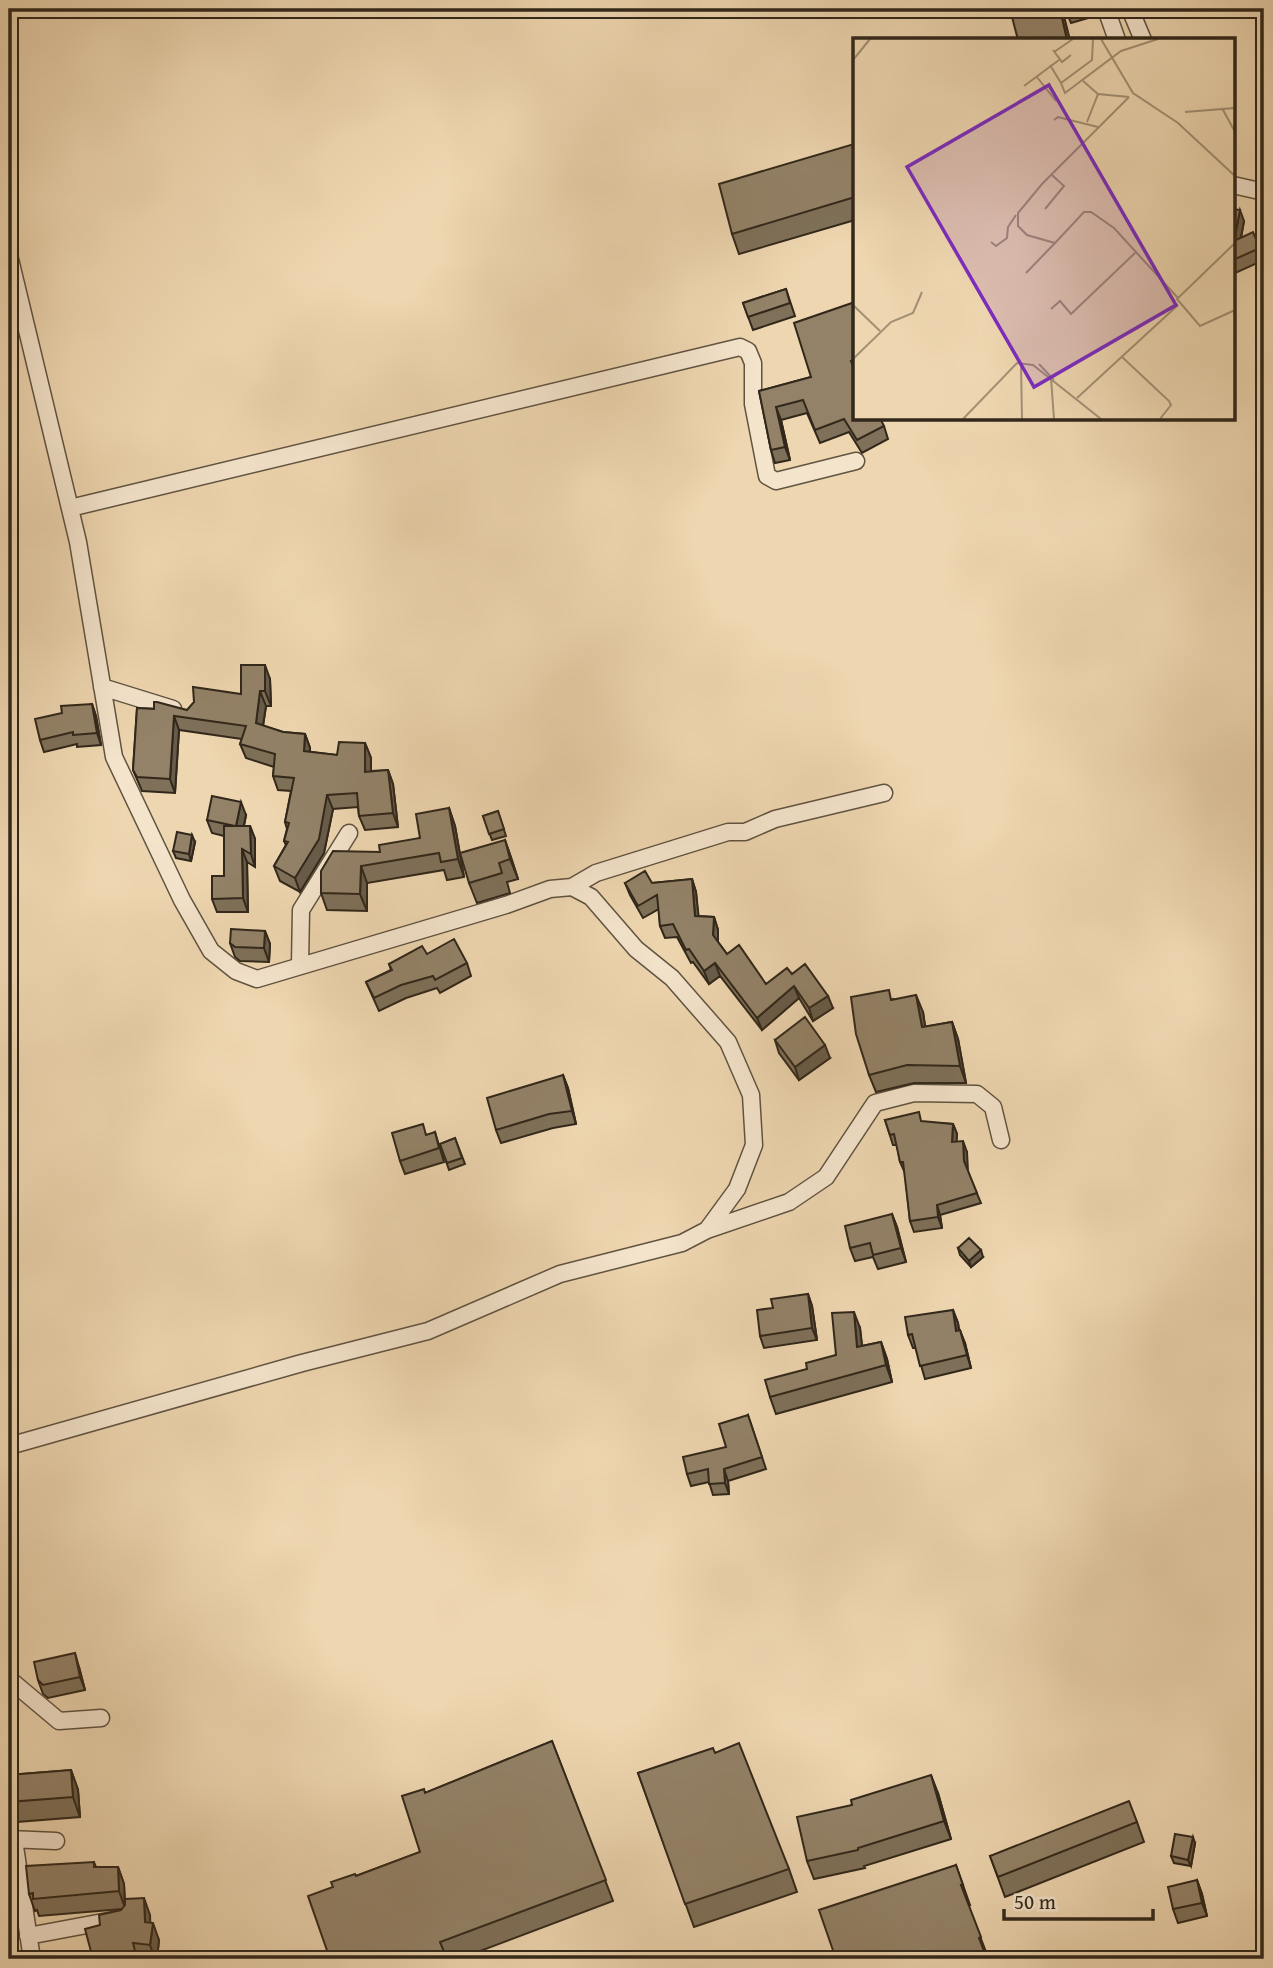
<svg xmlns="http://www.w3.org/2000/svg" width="1273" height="1968" font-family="'Gentium Book Plus',serif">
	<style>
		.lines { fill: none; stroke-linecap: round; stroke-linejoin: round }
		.street-casing { stroke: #605340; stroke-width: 19 }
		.street { stroke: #f4e4cc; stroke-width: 16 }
		.wall { fill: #7e7059; stroke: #31271a; stroke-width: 2 }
		.shaded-wall { fill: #675b49; stroke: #31271a; stroke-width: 2 }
		.building { fill: #938268; stroke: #31271a; stroke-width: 2 }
		.inset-road { fill: none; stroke: #a29074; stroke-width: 2 }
		.view { fill: #7b2cbf; fill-opacity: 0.15; stroke: #7b2cbf; stroke-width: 3.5 }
		.inset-edge { fill: none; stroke: #31271a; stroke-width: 3.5 }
	</style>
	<rect width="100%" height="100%" fill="#eed6b0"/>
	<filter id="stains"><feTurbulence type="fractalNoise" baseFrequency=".00286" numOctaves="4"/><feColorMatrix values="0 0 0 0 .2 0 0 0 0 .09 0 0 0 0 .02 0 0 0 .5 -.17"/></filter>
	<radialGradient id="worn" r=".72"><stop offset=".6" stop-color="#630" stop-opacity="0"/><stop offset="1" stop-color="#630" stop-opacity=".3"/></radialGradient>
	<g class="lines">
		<g class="street-casing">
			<path id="street" d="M1106,9L1117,40
				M1130,9L1143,40
				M1233,185L1264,192
				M9,255L78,542L114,757L182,900L211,951L236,971L257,979L506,905L550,889L572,887L591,897L636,949L672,978L728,1042L751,1095L754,1145L737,1189L707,1230L682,1243L560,1274L428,1331L302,1363L9,1446
				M70,508L740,347L748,351L753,363V404L767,476L776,481L856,461
				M102,687L173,709
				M572,887L596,873L728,832H745L775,819L884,793
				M300,965L301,910L349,833
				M707,1230L789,1202L826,1177L875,1103L914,1093L977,1094L993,1107L1001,1140
				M9,1679L59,1721L101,1718
				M9,1839L56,1841
				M14,1840L32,1959
				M28,1936L119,1919"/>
		</g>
		<use href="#street" class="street"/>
	</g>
	<path class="wall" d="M1093,9L1095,16L1071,23L1068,16Z
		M855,146V220L739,254L732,234Z
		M1233,209L1244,221L1241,238L1260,248L1264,260L1233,274Z
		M786,289L795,316L753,330L743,303Z
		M855,302V418L884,426L888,439L862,453L849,432L820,443L807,413L781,420L790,460L775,463L771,450L759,391L811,377Z
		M270,679L271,706H266L263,726L283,732L305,734L310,748V752L337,755L365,743L371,758V771L388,770L393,784L398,827L365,830L359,816L358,807L333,809L324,853L300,892L280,881L274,866L286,845L284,841L287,829L285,822L291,791L278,790L273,776L274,767L246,758L240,744L242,739L179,730L175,793L142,791L133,770L137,708L187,710L241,694Z
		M92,704L96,716L101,745L77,747V744L44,752L40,740L62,713Z
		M449,808L455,826L464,877L447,880L444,870L367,883V911L327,910L321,893L380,852L420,838Z
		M498,811L506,836L492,840L483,816Z
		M246,815L244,826H250L255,839V867L247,862L248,912H217L212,899L224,876V836L212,833L207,820Z
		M505,840L518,879L507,882L510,893L477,903L469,883Z
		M195,842L191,861L176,858L173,851Z
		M692,879L696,892L698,916L714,917L718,930V942L727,954L766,984L792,974L833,1008L813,1021L799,998L762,1030L720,976L709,984L693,962L691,963L677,937L665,938L660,926L659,909L643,918L630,895L625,883H652Z
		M265,931L270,944L269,962L240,961L235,957L230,943Z
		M427,954L467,963L471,976L440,993L437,988L406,998L379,1011L366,982L391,970L389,964Z
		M893,999L923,1012L925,1027L952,1022L958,1039L966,1083H914L876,1092L869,1075Z
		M775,1040L830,1058L799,1080L779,1053Z
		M563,1075L568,1088L576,1124L553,1128L501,1143L496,1130Z
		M885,1120L953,1124L957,1134L956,1142L967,1152V1170L981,1203L940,1215L942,1228L914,1232L910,1221L905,1173L900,1162L897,1145H893Z
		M435,1132L444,1162L405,1174L400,1161Z
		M455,1138L465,1164L449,1170L440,1144Z
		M892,1214L897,1227L906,1262L878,1269L873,1257L855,1261L850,1248Z
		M958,1248L983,1257L971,1267L960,1255Z
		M808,1294L812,1306L817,1340L764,1348L760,1336L773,1308Z
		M953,1310L958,1323L959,1330L965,1343L971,1368L925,1379L916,1348H913L908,1335Z
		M860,1328L862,1346L881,1342L887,1359L892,1382L776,1414L770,1397L807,1369L836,1355Z
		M748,1415L766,1469L728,1481L729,1494L713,1495L709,1482L691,1486L687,1474L726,1447Z
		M79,1667L85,1690L48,1698L43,1694L38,1680Z
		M552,1741L613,1901L459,1959H330L333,1887L356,1876L420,1852L425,1793Z
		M715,1753L789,1869L797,1892L694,1927L638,1773Z
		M71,1770L78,1790L80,1817L17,1822V1829L9,1830V1775Z
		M938,1793L951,1839L864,1866L865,1868L814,1879L807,1861Z
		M1137,1822L1144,1842L1005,1897L990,1856Z
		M1195,1843L1191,1866L1174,1863L1171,1856Z
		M94,1862L96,1867H118L124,1884L125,1901L150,1915V1923L159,1940L157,1959H93L100,1925L122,1909L39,1916L37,1910L35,1911L29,1894Z
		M956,1865L970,1905H968L988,1957L836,1959Z
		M1197,1880L1202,1894L1207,1916L1178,1923L1173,1909Z"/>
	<path class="shaded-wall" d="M1060,9L1065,20L1070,40H1067Z
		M1240,210L1244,221L1238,253L1234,241Z
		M776,407L781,420L790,460L785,447Z
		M265,665L270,679L271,706L265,691Z
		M260,691L266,706L261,738L256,723Z
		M92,704L96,716L101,745L97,733Z
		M174,716L179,730L175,793L170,779Z
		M305,734L310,748L309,765L304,751Z
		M365,743L371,758V786L365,772Z
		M388,770L393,784L398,827L393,813Z
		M327,795L333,809L324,853L300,892L295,878Z
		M241,802L246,815L241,839L236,826Z
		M449,808L455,826L464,877L458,859Z
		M250,826L255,839V867L251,854Z
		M192,835L195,842L191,861L189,854Z
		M505,840L512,860L518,879L510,859Z
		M242,849L247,862L248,912L243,898Z
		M361,866L367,883V911L360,894Z
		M692,879L696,892L700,929L695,916Z
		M714,917L718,930V948L713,935Z
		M265,931L270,944L269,962L264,948Z
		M715,963L720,976L709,984L704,971Z
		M794,986L799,998L762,1030L757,1018Z
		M916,995L923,1012L928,1045L922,1027Z
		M828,996L833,1008L813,1021L809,1008Z
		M952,1022L958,1039L966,1083L960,1066Z
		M825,1045L830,1058L799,1080L795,1067Z
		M563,1075L568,1088L576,1124L572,1111Z
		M953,1124L957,1134L956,1153L952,1142Z
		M963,1141L967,1152L968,1171L964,1161Z
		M937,1205L940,1215L942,1228L938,1217Z
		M892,1214L897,1227L906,1262L901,1248Z
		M981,1250L983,1257L971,1267L969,1261Z
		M808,1294L812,1306L817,1340L812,1328Z
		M953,1310L958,1323L961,1344L956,1331Z
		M854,1312L860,1328L864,1364L857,1347Z
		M960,1330L965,1343L971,1368L967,1355Z
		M881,1342L887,1359L892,1382L886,1365Z
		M724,1469L728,1481L729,1494L725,1483Z
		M75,1653L79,1667L85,1690L80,1677Z
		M71,1770L78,1790L80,1817L73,1797Z
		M931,1775L938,1793L951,1839L944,1821Z
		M9,1802L17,1822V1829L10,1809Z
		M1193,1837L1195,1843L1191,1866L1188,1860Z
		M118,1867L124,1884L125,1908L119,1891Z
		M1197,1880L1202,1894L1207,1916L1202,1903Z
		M144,1898L150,1915L151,1939L145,1922Z
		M153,1923L159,1940L157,1959H155L150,1945Z"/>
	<path class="building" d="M1030,9H1060L1067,40H1018L1011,13Z
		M1068,9H1092V10L1068,16Z
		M854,144L855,197L732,234L719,184Z
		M1233,209L1240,210L1234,241L1253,232L1260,248L1233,260Z
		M786,289L790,303L748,317L743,303Z
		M855,302V360L851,361L855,372V418H880L884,426L857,440L844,419L815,430L803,400L776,407L785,447L771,450L759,391L811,377L794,323Z
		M241,665H265V691H260L256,723L283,732L305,734L304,751L337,755L339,742L365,743V772L388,770L393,813L359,816L357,793L327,795L319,839L295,878L274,866L288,842L284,841L289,823L285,822L294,778L273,776L275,754L240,744L246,726L174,716L170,779L137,777L133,770L137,708L154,709V702H157L187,710L194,702L193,687L241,694Z
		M92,704L97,733L73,735V732L40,740L35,719L62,713L61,706Z
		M212,796L241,802L236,826H250L251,854L242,849L243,898L212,899V876H224V826H235L207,820Z
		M449,808L458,859L441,862L439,853L361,866L360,894L321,893V871L333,851L380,852L379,845L420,838L416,814Z
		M498,811L504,829L489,834L483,816Z
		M177,832L192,835L189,854L173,851Z
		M505,840L510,859L499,863L502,873L469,883L460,853Z
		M645,871L652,883L692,879L695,916L714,917L713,935L727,954L739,945L766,984L787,968L792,974L805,964L828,996L809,1008L794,986L757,1018L715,963L704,971L689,949L686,950L673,924L660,926L657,895L638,906L625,883Z
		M231,929L265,931L264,948L235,947L230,943Z
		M454,939L467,963L435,980L433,976L401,985L374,998L366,982L392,970L389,964L422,946L427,954Z
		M889,990L891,1000L916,995L922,1027L952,1022L960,1066L907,1065L869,1075L856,1034L851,997Z
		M805,1017L825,1045L795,1067L775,1040Z
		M563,1075L572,1111L549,1114L496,1130L487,1098Z
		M919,1112L921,1121L953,1124L952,1142L963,1141L964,1161L977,1193L937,1205L938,1217L910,1221L903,1162H900L894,1134L890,1135L885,1120Z
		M423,1124L426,1135L435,1132L439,1148L400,1161L392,1133Z
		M455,1138L462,1158L447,1163L440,1144Z
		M892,1214L901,1248L873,1255L870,1243L850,1248L845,1226Z
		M969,1238L981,1250L969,1261L958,1248Z
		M808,1294L812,1328L760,1336L757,1310L773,1308L771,1299Z
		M953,1310L956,1331L960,1330L967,1355L920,1366L912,1334L908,1335L905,1317Z
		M854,1312L857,1347L881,1342L886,1365L770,1397L765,1380L807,1369L806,1363L836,1355L832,1313Z
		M748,1415L762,1457L724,1469L725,1483L709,1484L708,1469L687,1474L683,1457L726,1447L719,1424Z
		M75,1653L80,1677L43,1685L38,1680L34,1662Z
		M552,1741L606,1880L440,1942L447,1959H330L308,1896L333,1887L331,1882L355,1874L356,1876L420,1852L402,1796L424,1789L425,1793Z
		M739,1743L789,1869L685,1904L638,1773L713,1748L715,1753Z
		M71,1770L73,1797L9,1802L10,1809H9V1775Z
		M931,1775L944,1821L858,1848V1850L807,1861L797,1817L852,1805L851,1800Z
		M1129,1801L1137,1822L998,1877L990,1856Z
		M1175,1834L1193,1837L1188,1860L1171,1856Z
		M94,1862V1867H118L119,1891L33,1899V1893L29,1894L26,1866Z
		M956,1865L963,1885H961L981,1937L979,1938L987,1959H836L819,1910Z
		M1197,1880L1202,1903L1173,1909L1168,1887Z
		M144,1898L145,1922L153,1923L150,1945L133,1943L137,1959H93L85,1929L100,1925L99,1915L121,1910L125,1905V1899Z"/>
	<g transform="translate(853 38)">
		<rect width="382" height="382" fill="#eed6b0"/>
		<path class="inset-road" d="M240,1L239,22L208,45L212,55L268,13L305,1M248,1L280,55L325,85L382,138M200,12L209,24L218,17M201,14L220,1M0,22L17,1M197,27L208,45M183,38L203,63M230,43L245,56L276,59M171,48L206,22M276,59L189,146L165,175V188L174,197L202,205L231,174H238L261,190L325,260M369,70L382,94M332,74L382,70M201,82L205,79L245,89M234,84L245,56M192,171L211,148L199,137M138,204L143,208L154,200L155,189L163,177M382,205L324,261L347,288L382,272M173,235L202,205M0,267L27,293M198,271L207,263L218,276L282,215M268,318L316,363L318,367L307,381M0,321L38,284L60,275L69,254M186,326L201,342M168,327L169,381M198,340L201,381M224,360L325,267M110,381L164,325L180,327L248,381"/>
		<path class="view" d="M196,47L323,267L181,349L54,129Z"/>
		<rect width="382" height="382" class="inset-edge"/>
	</g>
	<rect width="1273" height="1968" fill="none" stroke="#eed6b0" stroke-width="35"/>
	<rect x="10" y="10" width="1252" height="1947" fill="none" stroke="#31271a" stroke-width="3.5"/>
	<rect x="18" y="18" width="1238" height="1933" fill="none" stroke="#31271a" stroke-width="2"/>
	<path d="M1004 1909v10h149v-10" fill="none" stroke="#31271a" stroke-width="3.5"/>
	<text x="1014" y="1909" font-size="21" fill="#31271a" stroke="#f4e4cc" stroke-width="5" paint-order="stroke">50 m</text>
	<rect width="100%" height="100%" filter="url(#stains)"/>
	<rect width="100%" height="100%" fill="url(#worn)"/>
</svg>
